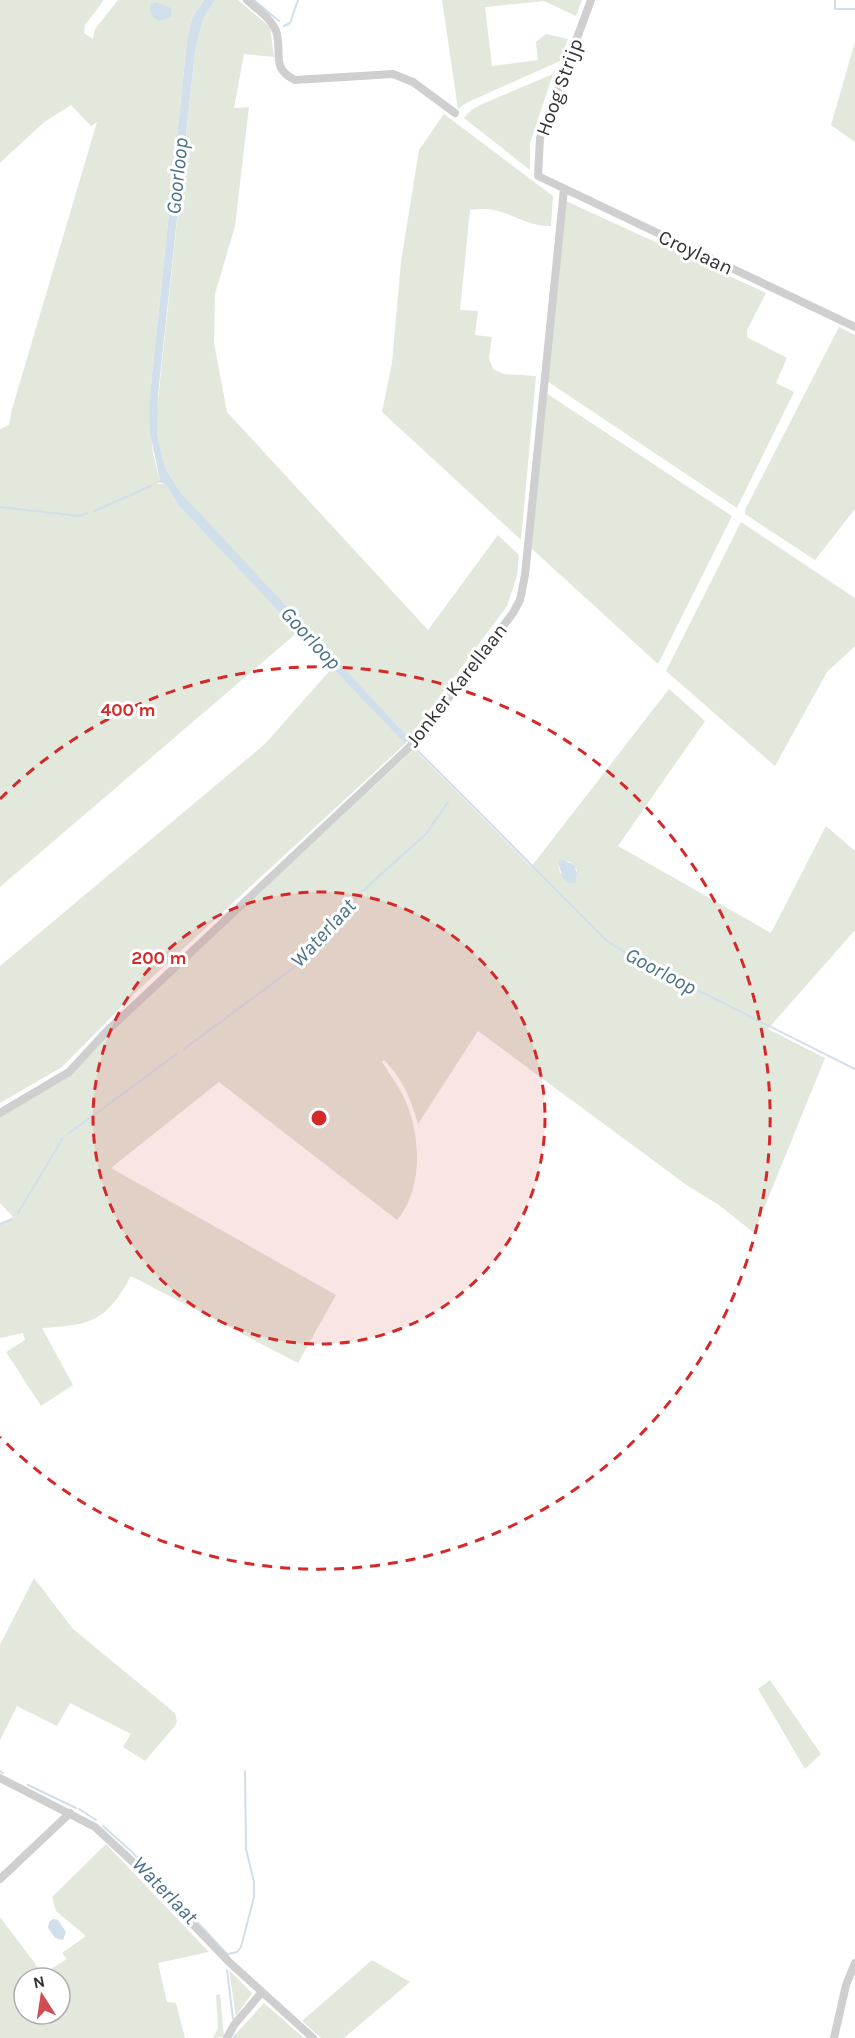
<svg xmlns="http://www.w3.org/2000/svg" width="855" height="2038" font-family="Karla,sans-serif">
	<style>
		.green { fill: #e2e8dc; fill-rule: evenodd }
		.water { fill: #d1dfea }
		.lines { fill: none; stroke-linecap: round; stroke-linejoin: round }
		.stream { stroke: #d1dfea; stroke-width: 2 }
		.street { stroke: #cfcfcf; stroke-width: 8 }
		.ring { fill: none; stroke: #d62828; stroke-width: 3; stroke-dasharray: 10 8 }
		.labels { text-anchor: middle; stroke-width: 6; stroke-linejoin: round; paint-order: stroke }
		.street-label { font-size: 20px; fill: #323232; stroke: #fff }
		.water-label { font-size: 21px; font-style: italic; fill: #49708b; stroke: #fff }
		.centre { fill: #d62828; stroke: #fff; stroke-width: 3 }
		.ring-label { font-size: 18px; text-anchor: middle; font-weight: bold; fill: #d62828; stroke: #fff; stroke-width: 6; stroke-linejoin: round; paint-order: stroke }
	</style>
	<rect width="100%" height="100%" fill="#fff"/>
	<path class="green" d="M0,0H104L85,25L84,33L93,39L95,29L118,0H204L192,18L187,41L149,404L153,454L160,480L157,484H166L178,505L299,631L0,887V429L9,425L12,409L97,122L91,126L71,105L43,123L0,163Z
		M215,0H238L270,27L274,57L244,54L234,108L249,107L235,226L215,294L214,343L227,412L428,630L498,535L519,555L517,576L507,606L409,738L219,536L181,493L165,468L157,433V410L195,52L203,19Z
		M442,0H582L576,16L544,1L485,7L492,66L538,60L536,42L546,34L568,39L560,61L466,103L458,109Z
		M855,42V142L831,125Z
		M553,74L530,143V170L464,118L471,110L480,105Z
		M444,114L553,196L551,226C519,226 506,204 470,210L460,310L478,311L475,335L492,337L489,358L493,369L504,374L536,376L521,540L382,412L392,363L401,262L419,150Z
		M566,201L766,293L747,330V337L787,358L776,383L794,392L737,508L547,381Z
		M839,327L855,335V509L815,560L745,514V510Z
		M546,393L732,516L658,664L531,548Z
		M741,522L855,598V646L827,672L775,766L666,671Z
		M333,667L405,744L133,995L62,1067L0,1103V966L265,744Z
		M669,689L705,721L618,846L771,933L826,826L855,851V930L768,1029L825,1058L754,1233L719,1205L688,1186L478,1031L418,1124C411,1099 403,1079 384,1060L382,1062C390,1075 400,1087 406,1102C421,1137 423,1190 397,1220L219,1082L111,1168L336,1295L298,1363L131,1276C106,1322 91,1325 42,1328L73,1385L41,1406L6,1352L25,1340L23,1333L0,1338V1223L13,1217L0,1203V1115L56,1083L414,749L531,867ZM561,860L570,862L577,870L576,882L560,873L558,863Z
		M34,1578L73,1629L175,1713L177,1722L174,1727L145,1761L123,1747L131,1734L70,1703L57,1726L17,1706L0,1740V1645Z
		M770,1680L821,1754L805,1769L758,1689Z
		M106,1844L209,1952L158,1963L167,2002L176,2003L185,2038H0V1917L43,1974L67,1959L62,1953L86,1936L56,1911L52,1897ZM24,1978H60V2014H24Z
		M372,1960L410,1982L344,2038H321L302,2021Z
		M229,1970L252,1993L236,2016Z
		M220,1994L224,2037L213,2038L218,2028L216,1995Z
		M264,2003L304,2038H232Z"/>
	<path class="water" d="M204,0H215L203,19L195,52L158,395L157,433L165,468L181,493L409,738L405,744L178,505L166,484L157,482L160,480L150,433L149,404L187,41L192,18Z
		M155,2L171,8V17L159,21C152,18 150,13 150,5Z
		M561,859L574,865L577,873L576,882L568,883L563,878L558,863Z
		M53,1919L58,1920L66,1932L63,1940L55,1938L48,1928L49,1922Z"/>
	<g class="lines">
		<path class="stream" d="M254,0L279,21
			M835,0V9H855
			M284,26L290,23L298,0
			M0,507L79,516L88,513
			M94,511L151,486
			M406,739L607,941L637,960L855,1069
			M184,1049L304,960L359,894L426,834L448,802
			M69,1133L177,1054
			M18,1213L63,1138
			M0,1224L11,1220
			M0,1771L3,1773
			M28,1785L76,1808
			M79,1809L96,1820
			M103,1826L132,1852L228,1955
			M228,1954L237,1952L241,1947L254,1897V1882L246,1849L245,1771
			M227,1970L233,2019
			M235,2038V2035"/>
		<path class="street" d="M247,0C257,9 271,18 276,31C283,52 270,68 295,80L393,74L413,82L455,113
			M591,0L540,138L538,176L855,327
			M0,1113L69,1072L106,1032L416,741L513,613L520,600L525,575L564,189
			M0,1778L95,1827L135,1864L229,1962L313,2038
			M0,1879L70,1813
			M227,2038L234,2025L262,1992
			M834,2038L846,1985L855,1963"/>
	</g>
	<circle cx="319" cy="1118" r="226" fill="#d62828" fill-opacity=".12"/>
	<g class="ring">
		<circle cx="319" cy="1118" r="226"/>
		<path d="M0 799A451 451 0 1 1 0 1437"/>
	</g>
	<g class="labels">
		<g class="street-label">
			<text transform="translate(559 87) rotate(-70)" y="7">Hoog Strijp</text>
			<text transform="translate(696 252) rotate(25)" y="7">Croylaan</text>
			<text transform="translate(456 685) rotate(-52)" y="7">Jonker Karellaan</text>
		</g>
		<g class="water-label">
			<text transform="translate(177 176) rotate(-84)" y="7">Goorloop</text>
			<text transform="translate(311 638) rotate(47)" y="7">Goorloop</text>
			<text transform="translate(323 933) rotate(-47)" y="7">Waterlaat</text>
			<text transform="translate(661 971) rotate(28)" y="7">Goorloop</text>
			<text transform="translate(165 1890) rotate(46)" y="7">Waterlaat</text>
		</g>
	</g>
	<circle cx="319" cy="1118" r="9" class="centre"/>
	<g class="ring-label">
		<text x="128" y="716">400 m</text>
		<text x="159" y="964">200 m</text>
	</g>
	<g transform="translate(42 1996) rotate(348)"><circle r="28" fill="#ffffff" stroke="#adadad" stroke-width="1.5"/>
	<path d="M0-4.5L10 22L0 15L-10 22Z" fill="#d14c53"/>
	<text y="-9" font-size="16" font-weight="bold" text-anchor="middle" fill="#323232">N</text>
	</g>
</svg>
